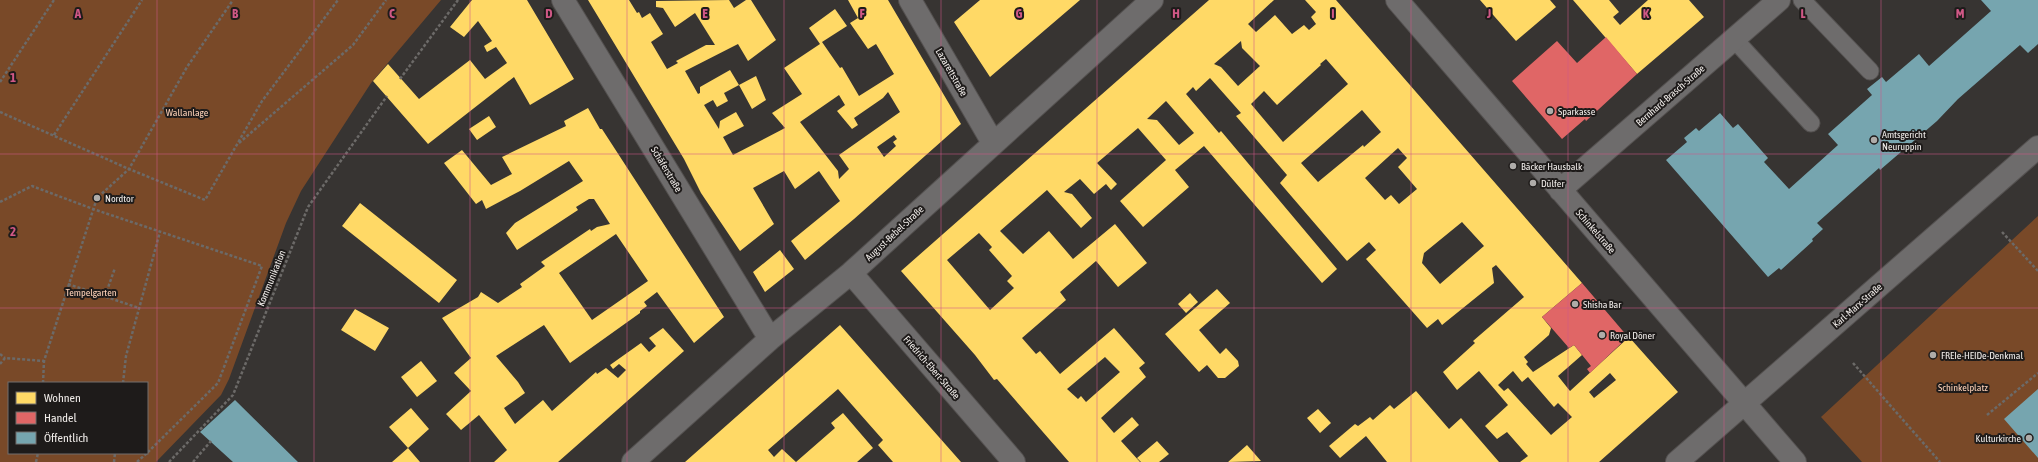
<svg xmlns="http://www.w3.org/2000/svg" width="2038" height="462" font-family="'Asap Condensed',sans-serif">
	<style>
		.green { fill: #794928; fill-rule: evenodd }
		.homes { fill: #ffd966; fill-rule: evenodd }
		.shops { fill: #e06666 }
		.public { fill: #76a5af }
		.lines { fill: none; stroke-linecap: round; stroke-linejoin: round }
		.lane-casing { stroke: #545150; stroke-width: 19 }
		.street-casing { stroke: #545150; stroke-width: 24 }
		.path { stroke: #6c6a68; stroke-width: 2.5; stroke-dasharray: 3 2; stroke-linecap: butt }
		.lane { stroke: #6e6c6c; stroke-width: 17 }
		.street { stroke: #6e6c6c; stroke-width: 22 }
		.grid { fill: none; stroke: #d05886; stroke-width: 1; stroke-opacity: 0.55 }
		.poi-dot { fill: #afaca9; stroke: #1e1b1a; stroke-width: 1.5 }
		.labels { text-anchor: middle; stroke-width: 4; stroke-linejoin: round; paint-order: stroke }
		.street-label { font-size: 10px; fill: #f0ece9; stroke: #1e1b1a }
		.poi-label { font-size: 10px; fill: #f0ece9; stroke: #1e1b1a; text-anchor: start }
		.park-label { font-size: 10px; fill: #ffd3b9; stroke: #1e1b1a }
		.grid-label { font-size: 13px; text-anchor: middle; font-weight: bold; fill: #d05886; stroke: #1e1b1a; stroke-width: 4; stroke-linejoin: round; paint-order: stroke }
	</style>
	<rect width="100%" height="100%" fill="#373432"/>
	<path class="green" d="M0,0H441L371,83L301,191L286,223L229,379L221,395L156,462H0ZM9,383H147V453H9Z
		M2038,216V462H1862L1821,417Z"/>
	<path class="homes" d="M472,0H527L574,79L530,105L514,77L428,144L373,81L388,64L419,99L470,60L485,79L507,63L496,47L487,52L484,46L492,41L478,21L464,37L450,27Z
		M588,0H629L637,13L639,12L642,18L650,13L663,34L651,42L667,69L678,63L676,61L706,45H715L695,13L675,27L663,8L656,7V1L729,0L734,8L746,0H751L776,40L748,61L738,44L685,71L698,94L700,93V87L730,70L739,85L756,76L766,100L752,109L739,85L724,93L728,101L717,107L713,100L704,105L719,129L720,121L736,112L744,126L723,137L733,155L785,128L772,113L802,94L784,68L820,44L809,28L835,9L847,26L822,42L840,68L842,67L859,96L894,74L876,44L868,49L850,23L858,18L848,0H888L961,124L854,219L805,260L791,241L840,201L830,187L819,171L795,189L784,171L753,188L774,224L740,251L701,193L684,159ZM888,92L900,112L839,155L849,169L839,179L838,171L800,122L839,95L845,105L837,111L852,129L858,125L854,118L883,98ZM894,135L897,139L893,142L896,146L884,157L877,147Z
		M980,0H1080L990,77L954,22Z
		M1209,0H1274L1248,24L1256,32L1275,15L1292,34L1304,25L1309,30L1316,24L1311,17L1316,12L1305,0H1336L1582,283L1542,317L1551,328L1549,335L1524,357L1528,362L1526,364L1533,372L1574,345L1582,355L1558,376L1570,391L1629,337L1678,392L1599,462H1520L1528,456L1507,432L1497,439L1485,426L1508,405L1479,371L1457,390L1443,372L1475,343L1473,341L1524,297L1496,265L1492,268L1494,283L1442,325L1438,319L1427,328L1366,259L1376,250L1369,242L1347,261L1280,183L1287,175L1236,116L1241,113L1210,78L1196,91L1193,87L1186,94L1219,133L1221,131L1337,269L1322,283L1204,146L1175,170L1189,187L1143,227L1120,201L1166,160L1138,128L1097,163L1117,184L1111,190L1106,184L1094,194L1080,179L1064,192L1072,194L1092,218L1081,228L1047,190L1000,231L1023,254L1049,231L1073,259L1115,224L1147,263L1118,287L1096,261L1060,292L1066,300L1022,338L1036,354L1040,351L1060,374L1114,328L1145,363L1139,368L1146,377L1101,418L1114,433L1132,417L1139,425L1121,441L1140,462H1069L997,379L994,380L975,355L901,271ZM1241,41L1242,48L1260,66L1238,86L1221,67L1214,64ZM1326,59L1348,84L1283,142L1251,104L1264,91L1277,105L1321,65L1320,64ZM1166,101L1194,133L1179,145L1157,120L1147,119ZM1362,110L1381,132L1364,147L1363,145L1318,182L1301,163ZM1398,148L1407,158L1398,167L1417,189L1399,204L1391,195L1385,200L1365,178ZM1462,222L1484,246L1440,284L1422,263L1424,253ZM979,233L992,247L989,250L1012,276L1007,281L1014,288L990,310L947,260ZM1105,357L1120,372L1086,402L1081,396L1078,399L1067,389ZM1513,371L1522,382L1528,377L1554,407L1558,403L1572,417L1551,435L1508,388L1504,391L1498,385ZM1610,373L1616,380L1594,398L1589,392Z
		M1480,0H1550L1556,7L1516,41Z
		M1573,0H1609L1619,12L1613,17L1620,25L1648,0H1689L1704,17L1637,74Z
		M588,108L600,129H602L724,317L694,343L657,292L644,302L647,306L640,311V313L570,363L544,325L496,356L518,382L525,393L504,408L515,424L543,400L552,411L596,372L597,374L606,368L618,378L626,370L619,364L613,369L610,365L641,343L649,352L656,346L649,338L663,328L684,351L558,462H494L507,450L479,415L461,430L446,414L471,391L454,373L471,358L442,318L478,297L481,292L498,303L522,287L520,284L545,266L541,262L590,229L591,231L597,227L610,224L594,199H589L576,207L578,210L517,250L506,233L515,223L583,181L569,161L520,191L486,209L482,200L476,204L444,163L462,150L491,185L512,174L502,157L566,126L564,121ZM616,234L648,281L592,320L559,273Z
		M489,116L496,127L477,140L469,129Z
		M360,203L457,280L439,303L342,226Z
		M780,250L794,269L765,292L753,272Z
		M1217,289L1230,303L1199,330L1220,354L1226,348L1238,361L1239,366L1225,378H1218L1207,365L1199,372L1165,334Z
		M1190,293L1198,302L1186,313L1178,304Z
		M355,309L389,328L375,351L341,330Z
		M840,325L961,462H893L878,445L883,440L838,389L768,450L774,457L782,449L796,462H685Z
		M421,361L437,381L417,397L401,377Z
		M1416,391L1449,429L1461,418L1499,462H1387L1366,436L1340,458L1329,446L1355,424L1358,426L1370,417L1373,420L1390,405L1394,409Z
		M411,408L429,429L408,448L389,427Z
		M1318,409L1331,423L1320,433L1307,418Z
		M843,413L873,448L857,462H796L835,428L831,423Z
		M1157,441L1169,454L1159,462H1141L1137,458Z
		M1247,445L1261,461L1228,462Z
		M408,448L420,462H392Z"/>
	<path class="shops" d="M1606,37L1637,74L1586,121L1585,119L1562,139L1512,81L1557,41L1577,63Z
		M1582,283L1628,337L1590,373L1587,369L1591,366L1574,345L1569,348L1542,317Z"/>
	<path class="public" d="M1981,0H2038V44L2028,53L2020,45L1958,99L1937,121L1880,170L1879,168L1817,223L1823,229L1812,239L1813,241L1781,270L1779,268L1768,277L1666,160L1687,142L1684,138L1696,128L1699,131L1720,113L1733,128L1738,124L1768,158L1764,162L1789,189L1838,145L1828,134L1872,95L1867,89L1882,77L1886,82L1919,54L1929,66L1991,11Z
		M2038,389V458L2004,419Z
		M235,400L298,462H233L200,432Z"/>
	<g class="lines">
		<g class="lane-casing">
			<path id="lane" d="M1802,0L1870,71
				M1734,39L1811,123"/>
		</g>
		<g class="street-casing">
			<path id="street" d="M563,0L770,339
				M910,0L993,143
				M1397,0L1795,462
				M1560,190L1779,0
				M851,273L1014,462
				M633,462L770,339L851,273L1152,0
				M1677,462L2038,147"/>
		</g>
		<path class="path" d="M400,79L458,0
			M0,82L54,0
			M0,112L129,169L205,200L262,101L338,0
			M54,135L142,0
			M239,143L353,45L386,0
			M0,202L32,186L93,209L262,266L218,383L147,453
			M2002,232L2038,271
			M68,284L139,308
			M105,296L115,268
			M0,354L5,358
			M1853,363L1940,462
			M0,364L5,358L44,361L97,198L129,169L187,67L233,0
			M43,383L44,361
			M123,383L126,356L160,232
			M1987,415L2038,373
			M36,462L38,453
			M114,462L115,453
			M137,462L147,453
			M169,462L233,395L308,207L387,96
			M193,462L211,441"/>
		<use href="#lane" class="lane"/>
		<use href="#street" class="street"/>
	</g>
	<path class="grid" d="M157,0V462M314,0V462M470,0V462M627,0V462M784,0V462M941,0V462M1097,0V462M1254,0V462M1411,0V462M1568,0V462M1724,0V462M1881,0V462M0,154H2038M0,308H2038"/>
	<g class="poi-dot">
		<circle cx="1550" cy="111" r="4"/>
		<circle cx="1874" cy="140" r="4"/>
		<circle cx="1513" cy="166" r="4"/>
		<circle cx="1533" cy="183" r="4"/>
		<circle cx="97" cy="198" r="4"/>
		<circle cx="1575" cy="304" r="4"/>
		<circle cx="1602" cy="335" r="4"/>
		<circle cx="1933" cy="355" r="4"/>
		<circle cx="2029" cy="438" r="4"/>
	</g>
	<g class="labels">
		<g class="street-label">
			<text transform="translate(952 72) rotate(60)" y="4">Lazarettstraße</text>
			<text transform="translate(1670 95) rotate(-41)" y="4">Bernhard-Brasch-Straße</text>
			<text transform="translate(667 169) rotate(59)" y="4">Schäferstraße</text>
			<text transform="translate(1596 231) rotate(49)" y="4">Schinkelstraße</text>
			<text transform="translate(894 233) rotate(-43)" y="4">August-Bebel-Straße</text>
			<text transform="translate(271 278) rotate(-68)" y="4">Kommunikation</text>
			<text transform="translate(1857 305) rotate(-41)" y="4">Karl-Marx-Straße</text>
			<text transform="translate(932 367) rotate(49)" y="4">Friedrich-Ebert-Straße</text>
		</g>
		<g class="poi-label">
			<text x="1558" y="115">Sparkasse</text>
			<text x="1882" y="138">Amtsgericht<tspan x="1882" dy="12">Neuruppin</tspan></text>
			<text x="1521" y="170">Bäcker Hausbalk</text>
			<text x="1541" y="187">Dülfer</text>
			<text x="105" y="202">Nordtor</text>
			<text x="1583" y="308">Shisha Bar</text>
			<text x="1610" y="339">Royal Döner</text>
			<text x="1941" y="359">FREIe-HEIDe-Denkmal</text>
			<text x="2021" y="442" text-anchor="end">Kulturkirche</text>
		</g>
		<g class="park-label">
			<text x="187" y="116">Wallanlage</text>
			<text x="91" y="296">Tempelgarten</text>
			<text x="1963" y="391">Schinkelplatz</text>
		</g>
	</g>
	<g class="grid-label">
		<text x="78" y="18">A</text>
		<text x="235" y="18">B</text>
		<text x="392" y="18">C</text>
		<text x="549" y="18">D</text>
		<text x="705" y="18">E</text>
		<text x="862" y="18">F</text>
		<text x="1019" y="18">G</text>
		<text x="1176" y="18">H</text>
		<text x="1333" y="18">I</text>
		<text x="1489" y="18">J</text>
		<text x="1646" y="18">K</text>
		<text x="1803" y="18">L</text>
		<text x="1960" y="18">M</text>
		<text x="13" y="82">1</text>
		<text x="13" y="236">2</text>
	</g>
	<rect x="8" y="382" width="140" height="72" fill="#1e1b1a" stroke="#726f6d"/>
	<rect x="16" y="392" width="20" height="12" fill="#ffd966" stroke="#726f6d"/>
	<text x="44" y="402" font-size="12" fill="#f0ece9">Wohnen</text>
	<rect x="16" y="412" width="20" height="12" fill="#e06666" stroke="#726f6d"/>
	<text x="44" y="422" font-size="12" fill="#f0ece9">Handel</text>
	<rect x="16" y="432" width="20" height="12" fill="#76a5af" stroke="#726f6d"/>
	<text x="44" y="442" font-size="12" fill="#f0ece9">Öffentlich</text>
</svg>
